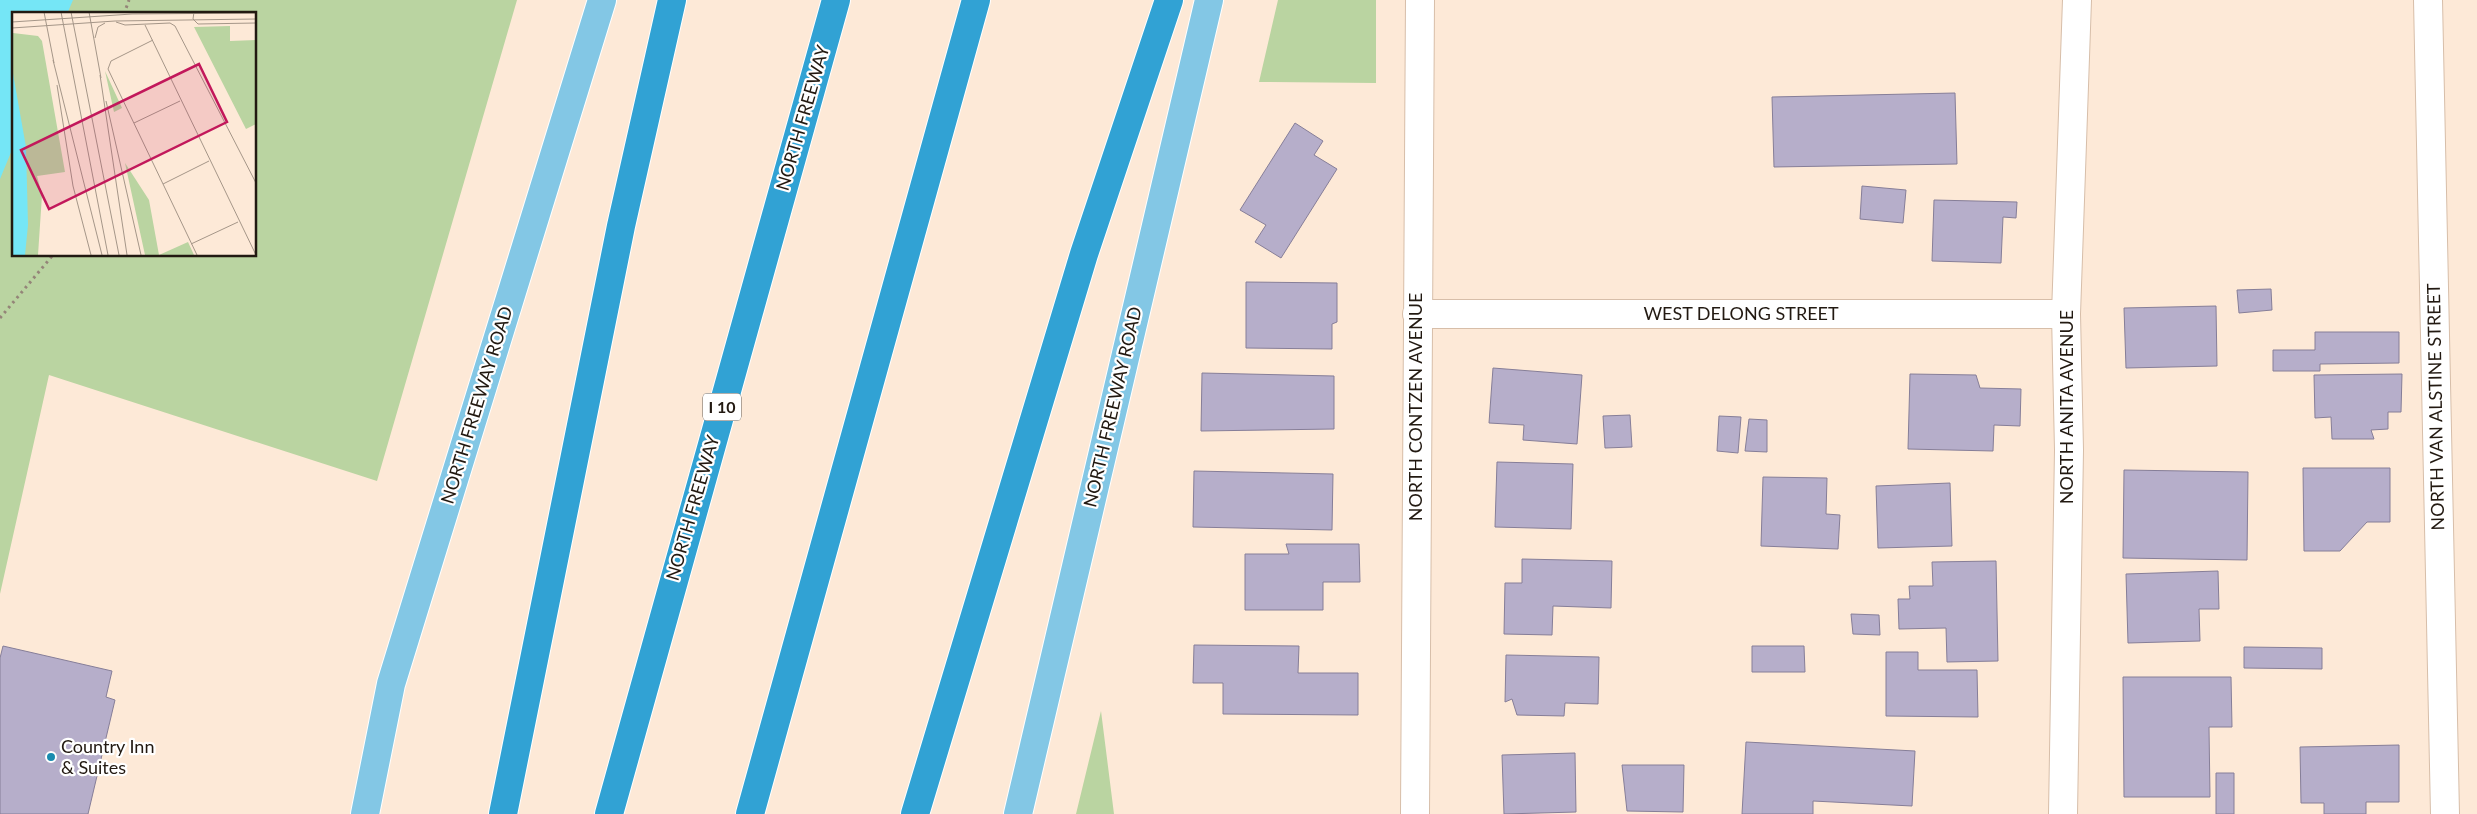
<svg xmlns="http://www.w3.org/2000/svg" width="2477" height="814" font-family="Lato,sans-serif">
	<style>
		.green { fill: #bad4a1; fill-rule: evenodd }
		.water { fill: #75e6f6 }
		.building { fill: #b6aeca; stroke: #867e98 }
		.lines { fill: none; stroke-linecap: round; stroke-linejoin: round }
		.minor-casing { stroke: #d7bea9; stroke-width: 30 }
		.primary-casing { stroke: #fff; stroke-width: 30 }
		.motorway-casing { stroke: #fff; stroke-width: 30 }
		.path { stroke: #948578; stroke-width: 3; stroke-dasharray: 2.5 4; stroke-linecap: butt }
		.minor { stroke: #fff; stroke-width: 28 }
		.primary { stroke: #83c7e5; stroke-width: 28 }
		.motorway { stroke: #31a2d4; stroke-width: 28 }
		.poi-dot { fill: #198baf; stroke: #fff; stroke-width: 2 }
		.labels { text-anchor: middle; stroke-width: 4.5; stroke-linejoin: round; paint-order: stroke }
		.shield { fill: #fff; stroke: #645e58; stroke-width: 1 }
		.shield-label { font-size: 16px; font-weight: bold; fill: #221911 }
		.street-label { font-size: 18px; fill: #221911; stroke: #fff }
		.poi-label { font-size: 18px; fill: #221911; stroke: #fff; text-anchor: start }
		.inset-road { fill: none; stroke: #a59688; stroke-width: 1 }
		.view { fill: #c2185b; fill-opacity: 0.15; stroke: #c2185b; stroke-width: 2.5 }
		.inset-edge { fill: none; stroke: #221911; stroke-width: 2.5 }
	</style>
	<rect width="100%" height="100%" fill="#fde9d7"/>
	<path class="green" d="M0,0H517L377,481L49,375L0,594ZM14,14H255V255H14Z
		M1278,0H1376V83L1259,82Z
		M1101,711L1114,814H1076Z"/>
	<path class="water" d="M0,0H73L67,14H14V145L0,179Z"/>
	<path class="building" d="M1955,93L1957,164L1774,167L1772,97Z
		M1295,123L1323,141L1314,155L1337,169L1281,258L1255,242L1266,225L1240,210Z
		M1862,186L1906,190L1903,223L1860,219Z
		M1934,200L2017,202L2016,218L2003,217L2001,263L1932,261Z
		M1246,282L1337,283V322L1332,324V349L1246,348Z
		M2271,289L2272,310L2239,313L2237,290Z
		M2216,306L2217,366L2126,368L2124,308Z
		M2315,332H2399V363L2320,364V371H2273V350H2315Z
		M1493,368L1582,375L1577,444L1523,440L1524,425L1489,423Z
		M1202,373L1334,376V429L1201,431Z
		M1910,374L1976,375L1980,388L2021,389L2020,426L1994,425L1993,451L1908,449Z
		M2402,374L2401,412H2388V429L2371,430L2374,439H2332L2331,417L2315,418L2314,375Z
		M1630,415L1632,447L1605,448L1603,416Z
		M1719,416L1741,417L1738,453L1717,451Z
		M1749,419L1767,420V452L1745,451Z
		M1497,462L1573,464L1571,529L1495,527Z
		M2303,468H2390V522H2367L2340,551H2304Z
		M2124,470L2248,472L2247,560L2123,558Z
		M1194,471L1333,474L1332,530L1193,527Z
		M1763,477L1827,478L1826,514L1840,515L1838,549L1761,546Z
		M1950,483L1952,546L1878,548L1876,486Z
		M1286,544H1359L1360,582H1323V610H1245V554H1289Z
		M1522,559L1612,561L1611,608L1553,606L1552,635L1504,634L1505,583H1522Z
		M1996,561L1998,661L1947,662L1946,628L1899,629L1898,599H1910L1909,586H1933L1932,562Z
		M2218,571L2219,609H2199L2200,641L2128,643L2126,574Z
		M1851,614L1879,615L1880,635L1853,634Z
		M1194,645L1299,646L1298,673H1358V715L1223,714V683H1193Z
		M3,646L112,671L106,697L115,700L88,814H0V658Z
		M1752,646H1804L1805,672H1752Z
		M2244,647L2322,648V669L2244,668Z
		M1886,652H1918V670H1977L1978,717L1886,716Z
		M1506,655L1599,657L1598,704L1565,703L1564,716L1517,715L1512,699L1505,702Z
		M2123,677H2231L2232,727H2209L2210,797H2124Z
		M1746,742L1915,751L1912,806L1813,801V814H1742Z
		M2399,745V802H2366V814H2324V803H2301L2300,747Z
		M1575,753L1576,812L1504,814L1502,755Z
		M1622,765H1684L1683,812L1627,811Z
		M2216,773H2234V814H2216Z"/>
	<g class="lines">
		<g class="minor-casing">
			<path id="minor" d="M2428,0L2445,814
				M1417,314H2066
				M1415,814L1420,0
				M2063,814L2069,450L2066,314L2077,0"/>
		</g>
		<g class="primary-casing">
			<path id="primary" d="M365,814L391,684L602,0
				M1018,814L1209,0"/>
		</g>
		<g class="motorway-casing">
			<path id="motorway" d="M503,814L621,226L672,0
				M609,814L836,0
				M750,814L976,0
				M915,814L1084,254L1169,0"/>
		</g>
		<path class="path" d="M124,14L129,0
			M0,318L53,255"/>
		<use href="#minor" class="minor"/>
		<use href="#primary" class="primary"/>
		<use href="#motorway" class="motorway"/>
	</g>
	<circle class="poi-dot" cx="51" cy="757" r="5"/>
	<g class="labels">
		<rect class="shield" x="703" y="393.5" width="38" height="27" rx="4"/>
		<g class="shield-label">
			<text x="722" y="413">I 10</text>
		</g>
		<g class="street-label">
			<text transform="translate(803 118) rotate(-74)" y="6">NORTH FREEWAY</text>
			<text x="1741" y="320">WEST DELONG STREET</text>
			<text transform="translate(477 405) rotate(-73)" y="6">NORTH FREEWAY ROAD</text>
			<text transform="translate(1113 407) rotate(-77)" y="6">NORTH FREEWAY ROAD</text>
			<text transform="translate(1416 407) rotate(-90)" y="6">NORTH CONTZEN AVENUE</text>
			<text transform="translate(2067 407) rotate(-90)" y="6">NORTH ANITA AVENUE</text>
			<text transform="translate(2436 407) rotate(-91)" y="6">NORTH VAN ALSTINE STREET</text>
			<text transform="translate(693 508) rotate(-74)" y="6">NORTH FREEWAY</text>
		</g>
		<g class="poi-label">
			<text x="61" y="753">Country Inn<tspan x="61" dy="21">&amp; Suites</tspan></text>
		</g>
	</g>
	<g transform="translate(12 12)">
		<rect width="244" height="244" fill="#fde9d7"/>
		<path d="M218,14V29L244,28V112L234,117L182,15ZM1,21L26,24L30,29L53,160L25,164L30,183L26,243H0ZM93,59L110,96L102,100ZM113,151L137,188L147,243H133ZM176,230L182,243H147Z" fill="#bad4a1"/>
		<path d="M0,56L14,135L16,213L13,243H0Z" fill="#75e6f6"/>
		<path class="inset-road" d="M32,0L42,51M49,0L96,243M59,0L107,243M77,0L89,66M182,0L181,7L186,12L244,11M0,10L120,2L244,1M104,10L113,13L158,11M158,11L163,14L244,171M133,13L244,243M0,16L103,9L244,7M83,26L86,15L93,11M141,28L99,49L96,57L185,243M41,48L90,243M88,63L115,243M45,73L61,174L79,243M94,89L129,243M122,111L168,89M151,172L197,149M179,232L226,210"/>
		<path class="view" d="M187,52L215,110L37,197L9,138Z"/>
		<rect width="244" height="244" class="inset-edge"/>
	</g>
</svg>
